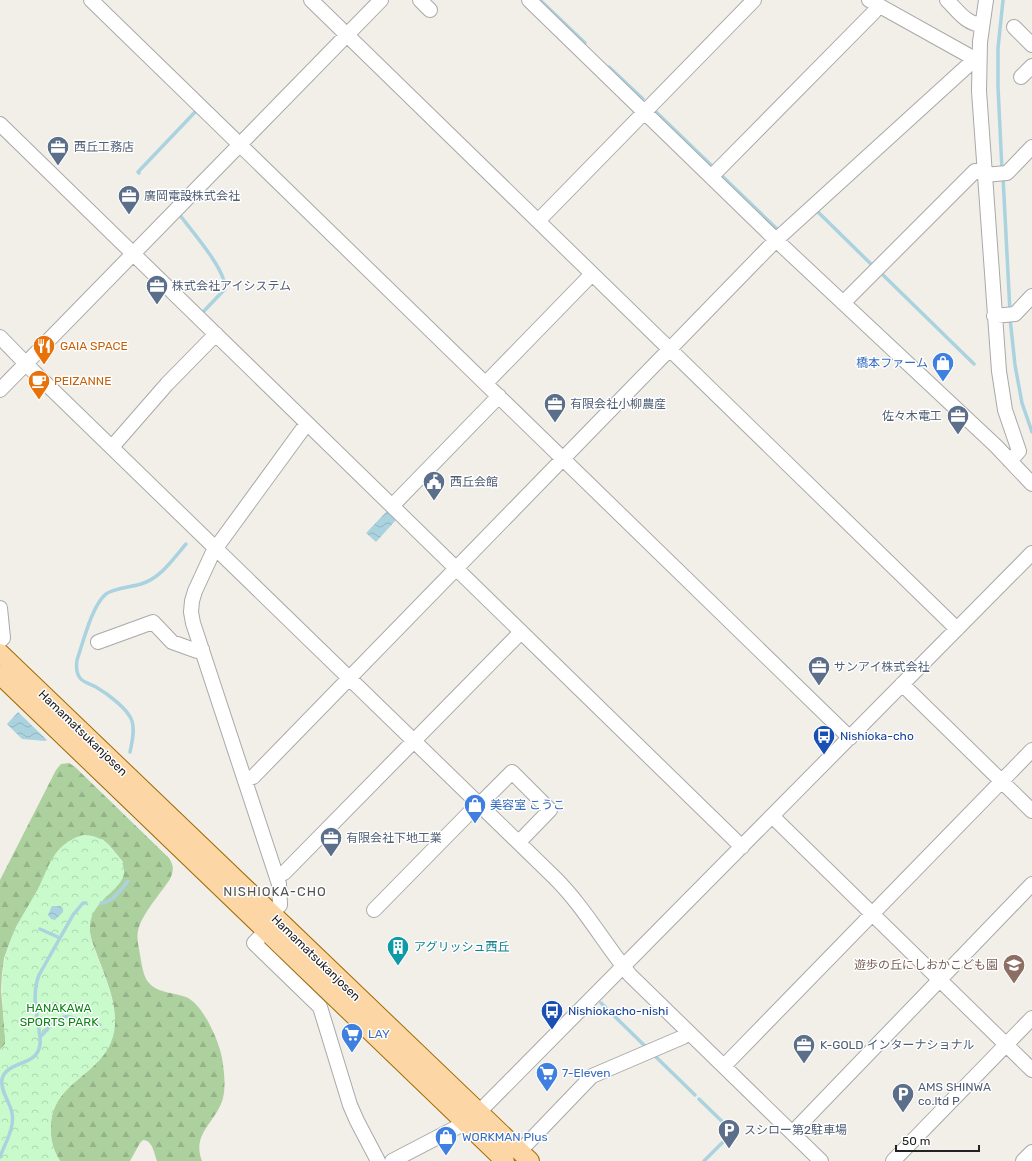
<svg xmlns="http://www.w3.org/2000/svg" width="1032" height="1161" font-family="Rubik,'Noto Sans JP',sans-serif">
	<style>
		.forest { fill: url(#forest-firs) }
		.park { fill: url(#park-crowns) }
		.water { fill: url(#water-waves) }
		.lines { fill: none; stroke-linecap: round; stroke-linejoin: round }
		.stream { stroke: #aad3df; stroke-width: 3.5 }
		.minor-casing { stroke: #a9a9a9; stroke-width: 16 }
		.major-casing { stroke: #a06b00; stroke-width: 20 }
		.minor { stroke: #fff; stroke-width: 14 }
		.major { stroke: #fcd6a4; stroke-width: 18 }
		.labels { text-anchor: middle; stroke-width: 3; stroke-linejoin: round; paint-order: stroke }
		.service-label { font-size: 12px; fill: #4e5e75; stroke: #fff; text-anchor: start }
		.food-label { font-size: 12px; fill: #c56008; stroke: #fff; text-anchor: start }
		.shop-label { font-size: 12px; fill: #366cbe; stroke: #fff; text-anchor: start }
		.street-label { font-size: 12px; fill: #222; stroke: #fff }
		.transit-label { font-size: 12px; fill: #164399; stroke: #fff; text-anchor: start }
		.culture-label { font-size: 12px; fill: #0d838f; stroke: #fff; text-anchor: start }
		.education-label { font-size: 12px; fill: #785e54; stroke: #fff; text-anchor: end }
		.park-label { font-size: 12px; fill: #0c8416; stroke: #fff }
		.neighbourhood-label { font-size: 13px; letter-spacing: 1px; fill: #555; stroke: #fff }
	</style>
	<defs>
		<pattern id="forest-firs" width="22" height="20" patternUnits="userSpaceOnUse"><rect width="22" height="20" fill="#add19e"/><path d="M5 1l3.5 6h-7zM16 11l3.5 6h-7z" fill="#95b388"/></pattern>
		<pattern id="park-crowns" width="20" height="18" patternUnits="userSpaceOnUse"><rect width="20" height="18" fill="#c8facc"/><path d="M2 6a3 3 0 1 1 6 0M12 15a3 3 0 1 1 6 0" fill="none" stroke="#acd6af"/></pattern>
		<pattern id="water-waves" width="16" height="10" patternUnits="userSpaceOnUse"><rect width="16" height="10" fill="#aad3df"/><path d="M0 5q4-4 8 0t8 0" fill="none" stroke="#92b5bf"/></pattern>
	</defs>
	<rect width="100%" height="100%" fill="#f2efe9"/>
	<path class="forest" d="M69,763L75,767L169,858C174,866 174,870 170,879C161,893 141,915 138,931C136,940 140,951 141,961C143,970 144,979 151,985C160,993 175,993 186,997C203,1004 219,1041 222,1058C224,1070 226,1086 223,1098C217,1122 191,1133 202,1161H157C154,1153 153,1141 143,1140L140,1143L130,1161H60C53,1150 50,1139 51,1126C52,1083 99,1076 111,1040C122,1010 106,980 96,952C92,942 88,931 90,920C92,911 98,906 102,899C110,887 116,874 123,862L109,845L102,839L50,864L39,888L16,927L4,958L2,974L1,990L5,1036V1044L0,1050V880L56,770L61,764Z"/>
	<path class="park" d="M83,835C97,835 105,840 114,851C146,887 92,891 90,926C89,935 93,944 96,952C105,980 122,1010 112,1040C99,1076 52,1083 51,1126C50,1139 53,1150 60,1161H0V1050L5,1044V1036C3,1010 0,983 5,957C11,932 26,911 38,889C44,877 48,864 56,853C63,844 72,838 83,835Z"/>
	<path class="water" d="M387,511L396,520L376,542L366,533Z
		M18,712L47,740L45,741L22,739L7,724Z
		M52,906H60L63,908V912L55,920L51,919L48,915Z"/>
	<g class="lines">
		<path class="stream" d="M540,0L585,43
			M609,67L643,99
			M654,110L712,166
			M1002,170L998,87V48L1003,0
			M139,173L138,172L197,110
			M721,175L779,231
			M1003,177L1010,312
			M815,213L817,211L874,267
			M179,214C191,230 227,271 225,289L204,311
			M880,272L974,364
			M1010,318L1015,365L1022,403L1032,432
			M130,752C132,742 135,731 132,721C128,709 108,694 96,687C91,684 84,683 80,678C76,673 76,667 77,660C83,643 92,605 106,594C113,588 132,587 141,584C161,578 173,559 186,544
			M101,903C112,903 122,888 128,881
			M40,929L60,938
			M601,1003L647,1048
			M40,1037C50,1027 60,1010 76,1019C85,1023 90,1025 100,1025
			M653,1054L695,1095
			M699,1099L733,1132L704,1161
			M0,1157C5,1143 15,1128 12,1113C10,1102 0,1091 2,1079C7,1060 38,1067 40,1044C41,1039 39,1034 39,1029C36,1010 32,993 39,975L73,915L83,903H86"/>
		<g class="minor-casing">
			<path id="minor" d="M91,0L850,738
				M311,0L957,629
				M420,0L430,10
				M529,0L776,240L996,446L1032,484
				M869,0L975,59H979
				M947,0C958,11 966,24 982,25
				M986,0L980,42L979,91L999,371L1005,410L1019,451L1010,461
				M1014,27L1032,45
				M1021,77L1032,66
				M0,124L742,847
				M984,175L1007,173L1032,147
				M711,177L874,12L878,5
				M538,221L754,0
				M843,303L975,171H984
				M994,316L1015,314L1032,296
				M0,337L33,371L555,878C584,907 604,943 630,975L821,1161
				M486,383L592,274
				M0,390L381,0
				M112,447L167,384L216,334
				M392,506L499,396
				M0,608L3,638L0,641
				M98,642L153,622L172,642L197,651L202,649
				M902,684L1032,811
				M245,780L253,777L776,240L975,59
				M480,804L512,772L550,810L519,842
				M772,816L1032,1070
				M277,875L284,873L521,632
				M374,910L479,803
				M271,914L280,905L279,884L193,623L191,612L192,601L195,591L213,552L302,430L308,424
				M266,931L254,943L320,1007L350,1105L357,1121L378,1161
				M724,1066L1032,750
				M792,1133L1032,884
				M520,1151L592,1076L683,1037L688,1032
				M392,1161L465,1123L479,1112L1032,553
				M893,1161L1032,1018
				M1023,1161L1032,1152"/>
		</g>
		<g class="major-casing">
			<path id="major" d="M0,653L530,1161
				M0,675L505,1161"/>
		</g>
		<use href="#minor" class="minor"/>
		<use href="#major" class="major"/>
	</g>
	<defs>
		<g id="office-pin" transform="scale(1.15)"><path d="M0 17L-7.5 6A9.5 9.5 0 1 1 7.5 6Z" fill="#5c6f8a" stroke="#fff"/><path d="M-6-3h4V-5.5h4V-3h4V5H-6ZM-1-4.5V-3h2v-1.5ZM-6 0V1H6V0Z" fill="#fff"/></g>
		<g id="restaurant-pin" transform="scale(1.15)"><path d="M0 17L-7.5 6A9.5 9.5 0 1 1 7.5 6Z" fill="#e8710a" stroke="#fff"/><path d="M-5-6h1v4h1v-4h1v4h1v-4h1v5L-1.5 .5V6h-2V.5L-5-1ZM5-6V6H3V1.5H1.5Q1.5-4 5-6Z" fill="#fff"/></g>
		<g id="shop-pin" transform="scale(1.15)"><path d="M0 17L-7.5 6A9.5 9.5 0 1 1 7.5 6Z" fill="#3f7fe0" stroke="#fff"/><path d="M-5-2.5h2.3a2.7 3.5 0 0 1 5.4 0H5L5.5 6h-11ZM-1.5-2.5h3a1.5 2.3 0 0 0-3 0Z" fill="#fff"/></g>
		<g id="cafe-pin" transform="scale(1.15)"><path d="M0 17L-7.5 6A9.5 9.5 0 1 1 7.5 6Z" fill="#e8710a" stroke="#fff"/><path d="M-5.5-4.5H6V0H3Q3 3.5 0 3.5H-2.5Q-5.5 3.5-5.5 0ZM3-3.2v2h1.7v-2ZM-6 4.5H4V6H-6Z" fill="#fff"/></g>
		<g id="civic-pin" transform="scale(1.15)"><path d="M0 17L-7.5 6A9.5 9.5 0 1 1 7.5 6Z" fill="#5c6f8a" stroke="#fff"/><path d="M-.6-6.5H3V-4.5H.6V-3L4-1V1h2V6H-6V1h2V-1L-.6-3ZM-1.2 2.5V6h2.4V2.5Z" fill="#fff"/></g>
		<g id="bus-pin" transform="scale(1.15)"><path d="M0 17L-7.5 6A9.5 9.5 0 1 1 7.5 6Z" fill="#1a4fb4" stroke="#fff"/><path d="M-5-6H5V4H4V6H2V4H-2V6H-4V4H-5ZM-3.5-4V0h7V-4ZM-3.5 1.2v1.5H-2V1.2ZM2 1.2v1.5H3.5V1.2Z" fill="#fff"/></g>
		<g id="building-pin" transform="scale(1.15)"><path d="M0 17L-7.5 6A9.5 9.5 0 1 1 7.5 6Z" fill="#0f9aa8" stroke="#fff"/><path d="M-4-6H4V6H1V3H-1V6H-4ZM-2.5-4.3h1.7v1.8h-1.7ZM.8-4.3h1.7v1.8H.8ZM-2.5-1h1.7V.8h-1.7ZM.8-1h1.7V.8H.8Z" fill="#fff"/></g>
		<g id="school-pin" transform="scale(1.15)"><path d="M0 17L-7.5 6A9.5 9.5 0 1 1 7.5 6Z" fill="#8d6e63" stroke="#fff"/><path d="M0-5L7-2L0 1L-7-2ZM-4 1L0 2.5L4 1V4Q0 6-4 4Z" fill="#fff"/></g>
		<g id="supermarket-pin" transform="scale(1.15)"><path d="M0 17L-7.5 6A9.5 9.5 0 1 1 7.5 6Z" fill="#3f7fe0" stroke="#fff"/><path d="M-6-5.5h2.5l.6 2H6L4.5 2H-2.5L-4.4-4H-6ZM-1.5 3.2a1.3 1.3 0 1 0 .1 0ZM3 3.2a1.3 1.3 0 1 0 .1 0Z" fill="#fff"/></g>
		<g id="parking-pin" transform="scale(1.15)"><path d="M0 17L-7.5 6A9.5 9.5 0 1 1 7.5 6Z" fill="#5c6f8a" stroke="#fff"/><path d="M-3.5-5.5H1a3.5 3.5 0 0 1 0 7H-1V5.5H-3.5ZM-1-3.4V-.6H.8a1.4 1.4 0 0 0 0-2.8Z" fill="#fff"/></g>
	</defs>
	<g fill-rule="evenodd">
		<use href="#office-pin" x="58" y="147"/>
		<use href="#office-pin" x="129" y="196"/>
		<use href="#office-pin" x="157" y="286"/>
		<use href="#restaurant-pin" x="44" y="346"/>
		<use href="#shop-pin" x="943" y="363"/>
		<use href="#cafe-pin" x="39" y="381"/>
		<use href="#office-pin" x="555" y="404"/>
		<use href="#office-pin" x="958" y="416"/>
		<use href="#civic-pin" x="434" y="482"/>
		<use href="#office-pin" x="819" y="667"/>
		<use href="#bus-pin" x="824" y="736"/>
		<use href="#shop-pin" x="475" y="805"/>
		<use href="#office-pin" x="331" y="838"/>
		<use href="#building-pin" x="398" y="947"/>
		<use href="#school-pin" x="1014" y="965"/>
		<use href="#bus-pin" x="552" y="1011"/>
		<use href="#supermarket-pin" x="352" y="1034"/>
		<use href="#office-pin" x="804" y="1045"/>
		<use href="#supermarket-pin" x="547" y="1073"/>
		<use href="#parking-pin" x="903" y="1094"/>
		<use href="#parking-pin" x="729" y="1130"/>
		<use href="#shop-pin" x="446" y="1137"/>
	</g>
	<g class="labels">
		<g class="service-label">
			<text x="74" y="151">西丘工務店</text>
			<text x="144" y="200">廣岡電設株式会社</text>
			<text x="172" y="290">株式会社アイシステム</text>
			<text x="570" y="408">有限会社小柳農産</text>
			<text x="942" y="420" text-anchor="end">佐々木電工</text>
			<text x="450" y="486">西丘会館</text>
			<text x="834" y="671">サンアイ株式会社</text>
			<text x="346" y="842">有限会社下地工業</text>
			<text x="820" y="1049">K-GOLD インターナショナル</text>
			<text x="918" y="1091">AMS SHINWA<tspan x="918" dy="14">co.ltd P</tspan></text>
			<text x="744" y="1134">スシロー第2駐車場</text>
		</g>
		<g class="food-label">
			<text x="60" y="350">GAIA SPACE</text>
			<text x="54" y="385">PEIZANNE</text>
		</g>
		<g class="shop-label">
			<text x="928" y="367" text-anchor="end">橋本ファーム</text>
			<text x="490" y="809">美容室 こうこ</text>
			<text x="368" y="1038">LAY</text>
			<text x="562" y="1077">7-Eleven</text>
			<text x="462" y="1141">WORKMAN Plus</text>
		</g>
		<g class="street-label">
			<text transform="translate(83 733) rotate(44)" y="4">Hamamatsukanjosen</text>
			<text transform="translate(316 958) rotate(44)" y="4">Hamamatsukanjosen</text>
		</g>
		<g class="transit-label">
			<text x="840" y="740">Nishioka-cho</text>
			<text x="568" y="1015">Nishiokacho-nishi</text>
		</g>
		<g class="culture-label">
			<text x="414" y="951">アグリッシュ西丘</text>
		</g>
		<g class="education-label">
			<text x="998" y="969">遊歩の丘にしおかこども園</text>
		</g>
		<g class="park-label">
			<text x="59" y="1012">HANAKAWA<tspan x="59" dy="14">SPORTS PARK</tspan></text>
		</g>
		<g class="neighbourhood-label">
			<text x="275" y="896">NISHIOKA-CHO</text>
		</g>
	</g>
	<path d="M896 1145v6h83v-6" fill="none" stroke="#222222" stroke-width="2"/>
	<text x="902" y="1145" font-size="12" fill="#222222" stroke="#ffffff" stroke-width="3" paint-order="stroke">50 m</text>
</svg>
